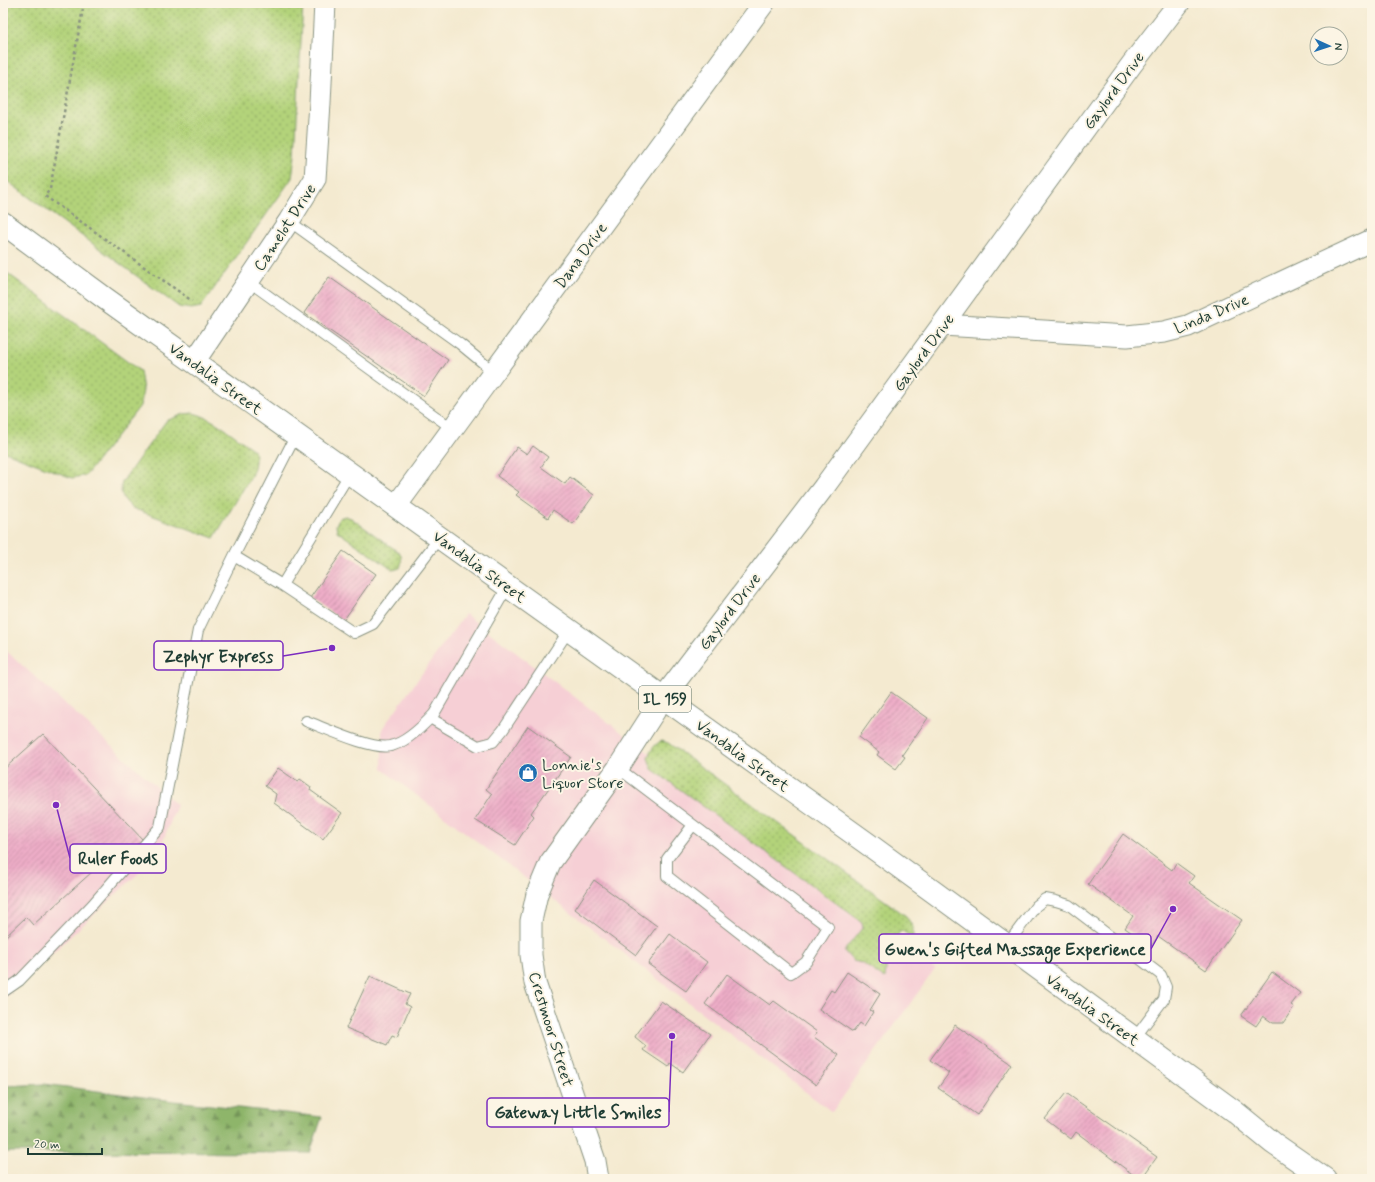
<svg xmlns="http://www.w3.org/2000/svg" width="1375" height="1182" font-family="Mynerve,sans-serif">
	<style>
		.built { fill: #f6cfd5 }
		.grass { fill: url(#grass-dots); stroke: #698857 }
		.forest { fill: url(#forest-firs); stroke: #56794f }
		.building { fill: url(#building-hatch) }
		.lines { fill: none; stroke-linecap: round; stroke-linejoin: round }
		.service-casing { stroke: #8a9482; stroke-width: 12 }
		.minor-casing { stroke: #8a9482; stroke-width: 23 }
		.primary-casing { stroke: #8a9482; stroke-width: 24 }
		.path { stroke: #8a9482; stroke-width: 2.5; stroke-dasharray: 3 3; stroke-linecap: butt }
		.service { stroke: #fff; stroke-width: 10 }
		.minor { stroke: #fff; stroke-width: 21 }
		.primary { stroke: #fff; stroke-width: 22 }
		.labels { text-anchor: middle; stroke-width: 4; stroke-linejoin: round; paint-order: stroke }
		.shield { fill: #fcf5e5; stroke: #617469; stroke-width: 1 }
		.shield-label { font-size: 15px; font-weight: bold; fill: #1f3d34 }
		.street-label { font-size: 16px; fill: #1f3d34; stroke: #fcf5e5 }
		.poi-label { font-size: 16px; fill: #1f3d34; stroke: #fcf5e5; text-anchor: start }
		.leader { fill: none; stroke: #7b2cbf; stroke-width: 1.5 }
		.callout-dot { fill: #7b2cbf; stroke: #fcf5e5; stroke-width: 1.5 }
		.callout { fill: #fcf5e5; stroke: #7b2cbf; stroke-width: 1.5 }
		.callout-label { font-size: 17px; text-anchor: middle; font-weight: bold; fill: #1f3d34 }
	</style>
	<defs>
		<pattern id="grass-dots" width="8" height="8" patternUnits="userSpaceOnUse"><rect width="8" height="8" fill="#b3d37a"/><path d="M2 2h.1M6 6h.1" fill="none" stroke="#91ac65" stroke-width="1.8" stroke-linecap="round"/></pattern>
		<pattern id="forest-firs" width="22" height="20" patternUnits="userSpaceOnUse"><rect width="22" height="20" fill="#8eb56a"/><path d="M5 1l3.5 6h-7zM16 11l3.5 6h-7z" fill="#739458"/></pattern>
		<pattern id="building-hatch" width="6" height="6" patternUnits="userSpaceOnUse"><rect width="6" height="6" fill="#eeadc8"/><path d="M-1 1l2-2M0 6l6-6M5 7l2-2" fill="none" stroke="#c08ea3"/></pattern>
	</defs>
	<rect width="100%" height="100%" fill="#fcf5e5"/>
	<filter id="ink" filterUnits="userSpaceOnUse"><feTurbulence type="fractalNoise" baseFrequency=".025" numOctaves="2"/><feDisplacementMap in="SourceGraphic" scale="8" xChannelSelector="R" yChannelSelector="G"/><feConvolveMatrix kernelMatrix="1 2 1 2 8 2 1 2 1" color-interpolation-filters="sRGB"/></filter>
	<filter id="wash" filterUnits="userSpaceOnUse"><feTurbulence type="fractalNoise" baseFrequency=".012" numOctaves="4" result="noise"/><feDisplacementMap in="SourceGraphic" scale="16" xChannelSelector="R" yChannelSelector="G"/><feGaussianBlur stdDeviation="0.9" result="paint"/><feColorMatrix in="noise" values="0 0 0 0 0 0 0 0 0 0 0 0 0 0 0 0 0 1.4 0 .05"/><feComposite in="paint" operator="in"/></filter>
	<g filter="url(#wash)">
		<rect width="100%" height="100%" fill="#f4ead0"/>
		<path class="built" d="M465,614L935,969L832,1112L382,769V729Z
			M3,648L177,805L157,856L3,999Z"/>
		<path class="grass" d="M3,3H303L295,155L292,178L201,307L191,309L179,307L3,178Z
			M3,270L140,371L143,390L140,406L86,475L72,478L3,451Z
			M193,413C215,418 235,437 254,450C256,460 255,466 251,476L214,538L132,508C123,498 119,496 122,482L166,421L184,414Z
			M345,516L351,518L400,553C402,559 402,562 400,568L393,570L337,531L336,525L339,518Z
			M661,741L668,743L906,916L913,927V938L901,930L897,936L887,956L885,979L862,963L853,961L844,951L863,927L862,922L652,769L648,758C651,750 653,746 661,741Z"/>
		<path class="forest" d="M44,1084L174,1101L322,1117L310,1153L3,1152V1086Z"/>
		<g id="blocks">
			<path class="building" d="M329,277L448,360L424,396L304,313Z
				M533,446L548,457L541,467L565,484L570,477L594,495L573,524L553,510L548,518L516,495L519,492L497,476L517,447L527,454Z
				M343,551L376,574L343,621L310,598Z
				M891,692L928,718L902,755L905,757L896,769L877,755L879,752L859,737Z
				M528,726L571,757L531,813L534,816L515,845L475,820L492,794L486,789Z
				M43,734L143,840L129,852L131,854L121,863L112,854L33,925L26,917L3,939V770Z
				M278,768L298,782L300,779L311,787L310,790L342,813L323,839L274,803L276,794L265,786Z
				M1123,834L1172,870L1176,863L1194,876L1189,883L1242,920L1206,970L1158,936L1151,946L1125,928L1133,916L1088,884Z
				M594,880L657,926L636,955L575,909Z
				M670,934L707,962L686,991L648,964Z
				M847,972L880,994L870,1010L873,1012L864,1026L860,1023L853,1032L819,1009L831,990L834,992Z
				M1272,972L1300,993L1291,1005L1294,1007L1283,1023H1273L1263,1016L1256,1026L1241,1016Z
				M727,974L770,1005L774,1001L817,1032L814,1037L839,1055L816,1085L705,1004Z
				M370,976L410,994L405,1004L410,1007L397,1037L392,1035L387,1045L346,1028Z
				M661,1001L710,1034L683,1072L670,1063L668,1067L643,1050L646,1046L635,1037L636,1035Z
				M955,1025L1012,1064L977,1115L938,1088L949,1073L930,1060Z
				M1066,1093L1157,1157L1141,1179H1139L1076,1132L1071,1139L1045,1119Z"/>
		</g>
	</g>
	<g filter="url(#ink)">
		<use href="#blocks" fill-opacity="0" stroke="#8a9482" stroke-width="1"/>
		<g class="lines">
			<g class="service-casing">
				<path id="service" d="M289,221L460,344L494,372
					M248,281L453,429
					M350,473L282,585L354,633L373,624L440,537
					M234,556L282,585
					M430,718L478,746L493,742L503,730L569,630
					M306,721C325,728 372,750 390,746C406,743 423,726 434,714L508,586
					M618,768L828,927L806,962L791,973L667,876V859L693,825
					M1006,946L1036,906L1045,899L1056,901L1069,905L1161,975L1166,987L1164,999L1134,1039
					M3,992L19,981L92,905L160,827L198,630L234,556L296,435"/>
			</g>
			<g class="minor-casing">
				<path id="minor" d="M942,325L1127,336L1164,332L1188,326L1372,240
					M194,362L289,221L315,179L320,103L325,3
					M396,506L764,3
					M598,1179L595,1161L535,983L531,955V921L537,894L550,863L618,768L663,698L824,487L1132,64L1179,3"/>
			</g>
			<g class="primary-casing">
				<path id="primary" d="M3,223L106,299L868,844L1235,1112L1273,1143L1325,1179"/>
			</g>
			<path class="path" d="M84,3L50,189L45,196L192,301"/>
			<use href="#service" class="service"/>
			<use href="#minor" class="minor"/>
			<use href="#primary" class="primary"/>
		</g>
	</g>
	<defs>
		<g id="shop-disc" transform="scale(1)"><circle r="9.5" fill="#1f6fb2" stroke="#fcf5e5"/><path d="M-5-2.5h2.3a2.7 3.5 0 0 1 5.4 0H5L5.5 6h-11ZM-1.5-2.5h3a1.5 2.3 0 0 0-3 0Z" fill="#fff"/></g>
	</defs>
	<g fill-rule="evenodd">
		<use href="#shop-disc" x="528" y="773"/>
	</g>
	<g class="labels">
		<rect class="shield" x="639" y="686" width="52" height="26" rx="3"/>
		<g class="shield-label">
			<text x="665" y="704">IL 159</text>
		</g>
		<g class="street-label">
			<text transform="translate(1113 90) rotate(-54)" y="6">Gaylord Drive</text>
			<text transform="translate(284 227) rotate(-57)" y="6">Camelot Drive</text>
			<text transform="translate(580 255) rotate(-54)" y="6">Dana Drive</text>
			<text transform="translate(1211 313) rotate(-23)" y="6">Linda Drive</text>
			<text transform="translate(923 352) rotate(-54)" y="6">Gaylord Drive</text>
			<text transform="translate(216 378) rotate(36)" y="6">Vandalia Street</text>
			<text transform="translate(480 566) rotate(36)" y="6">Vandalia Street</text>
			<text transform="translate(729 611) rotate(-53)" y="6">Gaylord Drive</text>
			<text transform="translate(743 755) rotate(36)" y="6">Vandalia Street</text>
			<text transform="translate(1093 1009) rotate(36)" y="6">Vandalia Street</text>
			<text transform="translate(552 1029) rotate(73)" y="6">Crestmoor Street</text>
		</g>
		<g class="poi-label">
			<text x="542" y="770">Lonnie's<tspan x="542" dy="18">Liquor Store</tspan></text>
		</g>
	</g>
	<path class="leader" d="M332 648L283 656M56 805L70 858M1173 909L1151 949M672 1036L669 1112"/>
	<g class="callout-dot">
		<circle cx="332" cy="648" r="4"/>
		<circle cx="56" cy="805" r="4"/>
		<circle cx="1173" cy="909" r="4"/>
		<circle cx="672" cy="1036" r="4"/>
	</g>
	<g class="callout">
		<rect x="154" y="641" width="129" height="29" rx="4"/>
		<rect x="70" y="844" width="96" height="29" rx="4"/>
		<rect x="879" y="934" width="272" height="29" rx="4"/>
		<rect x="487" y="1098" width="182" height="29" rx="4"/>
	</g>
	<g class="callout-label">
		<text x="218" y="662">Zephyr Express</text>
		<text x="118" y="864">Ruler Foods</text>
		<text x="1015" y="955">Gwen's Gifted Massage Experience</text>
		<text x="578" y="1118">Gateway Little Smiles</text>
	</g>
	<rect width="1375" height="1182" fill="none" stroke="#fcf5e5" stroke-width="16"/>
	<g transform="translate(1329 46) rotate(93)"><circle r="19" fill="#fcf5e5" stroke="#a4ab9e"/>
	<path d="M0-3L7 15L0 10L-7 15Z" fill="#1f6fb2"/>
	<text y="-6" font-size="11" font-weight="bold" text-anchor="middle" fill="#1f3d34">N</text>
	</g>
	<path d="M28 1148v6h74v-6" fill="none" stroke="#1f3d34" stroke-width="2"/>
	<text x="34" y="1148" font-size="12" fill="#1f3d34" stroke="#fcf5e5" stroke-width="3" paint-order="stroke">20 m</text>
</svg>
